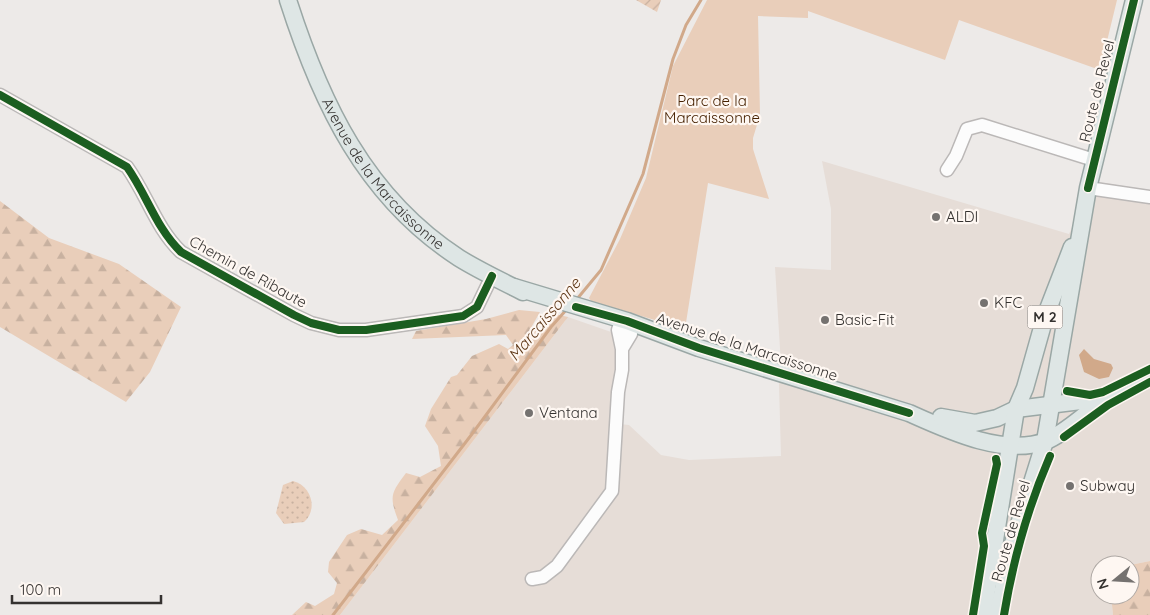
<svg xmlns="http://www.w3.org/2000/svg" width="1150" height="615" font-family="Quicksand,sans-serif">
	<style>
		.built { fill: #e6ddd7 }
		.grass { fill: url(#grass-dots) }
		.forest { fill: url(#forest-firs) }
		.park { fill: #e9ceba }
		.garden { fill: url(#garden-furrows) }
		.water { fill: #d1a98a }
		.lines { fill: none; stroke-linecap: round; stroke-linejoin: round }
		.stream { stroke: #d1a98a; stroke-width: 3 }
		.minor-casing { stroke: #bbb8b7; stroke-width: 15 }
		.major-casing { stroke: #9aa7a5; stroke-width: 19 }
		.minor { stroke: #fcfcfc; stroke-width: 12 }
		.major { stroke: #dee6e5; stroke-width: 16 }
		.cycleway-casing { stroke: #fef7f2; stroke-width: 11 }
		.cycleway { stroke: #1b5e20; stroke-width: 8 }
		.poi-dot { fill: #757270; stroke: #fef7f2; stroke-width: 2 }
		.labels { text-anchor: middle; stroke-width: 4.5; stroke-linejoin: round; paint-order: stroke }
		.shield { fill: #fef7f2; stroke: #716d6a; stroke-width: 1 }
		.shield-label { font-size: 14px; font-weight: bold; fill: #353230 }
		.street-label { font-size: 15px; fill: #353230; stroke: #fef7f2 }
		.park-label { font-size: 15px; fill: #462100; stroke: #fef7f2 }
		.poi-label { font-size: 15px; fill: #353230; stroke: #fef7f2; text-anchor: start }
		.water-label { font-size: 16px; font-style: italic; fill: #5e3716; stroke: #fef7f2 }
	</style>
	<defs>
		<pattern id="grass-dots" width="8" height="8" patternUnits="userSpaceOnUse" patternTransform="scale(1.25)"><rect width="8" height="8" fill="#e9ceba"/><path d="M2 2h.1M6 6h.1" fill="none" stroke="#c8b1a0" stroke-width="1.8" stroke-linecap="round"/></pattern>
		<pattern id="forest-firs" width="22" height="20" patternUnits="userSpaceOnUse" patternTransform="scale(1.25)"><rect width="22" height="20" fill="#e9ceba"/><path d="M5 1l3.5 6h-7zM16 11l3.5 6h-7z" fill="#c8b1a0"/></pattern>
		<pattern id="garden-furrows" width="10" height="10" patternUnits="userSpaceOnUse" patternTransform="scale(1.25)"><rect width="10" height="10" fill="#e9ceba"/><path d="M-1 1l2-2M0 10L10 0M9 11l2-2" fill="none" stroke="#c8b1a0"/></pattern>
	</defs>
	<rect width="100%" height="100%" fill="#edeae8"/>
	<path class="built" d="M822,161L1069,234L1075,221L1084,180L1150,190V561L1130,565H1100V595H1111L1113,615H340L568,317L614,333L616,369L611,394L610,423L629,425L661,455L689,460L781,456L779,385L781,365L775,267L831,270V209Z"/>
	<path class="grass" d="M293,481C312,486 318,510 304,522L284,524L276,513L283,485Z"/>
	<path class="forest" d="M0,201L49,238L119,264L181,307L150,372L126,402L0,327Z
		M519,310L540,312L532,326L538,331L555,314L568,317L340,615H292L306,602L315,606L334,594L337,583L328,572L329,562L347,535L361,529L382,535L398,520C389,496 391,493 406,473L420,477L441,466L438,446L425,426L431,409L451,377L457,375L472,356L499,344L508,349L513,345L506,335L412,339L416,331L486,319Z
		M1150,561V615H1113L1111,595H1130V565Z"/>
	<path class="park" d="M707,0H1117L1100,70L959,20L945,60L808,11V18L758,16L760,115L753,138V149L769,199L708,183L685,329L591,301L589,298L620,239L646,178L673,66Z"/>
	<path class="garden" d="M636,0H661L657,12Z"/>
	<path class="water" d="M1084,349L1094,359L1111,364L1113,368L1109,377L1099,379L1084,372L1079,355Z"/>
	<g class="lines">
		<path class="stream" d="M577,299L601,270L643,174L673,59L686,25L701,0
			M333,615L472,434L551,327L567,309"/>
		<g class="minor-casing">
			<path id="minor" d="M0,95L127,167C147,195 156,228 181,252L294,315L311,323L339,330H366L463,316L477,307L492,276
				M947,170L956,156L967,129L982,125L1094,160
				M1088,188L1150,197
				M532,579L543,577L557,566L612,491L618,392L622,370V349L618,330L619,327L627,321L631,334L622,349"/>
		</g>
		<g class="major-casing">
			<g id="major">
				<path id="s1" d="M288,0C321,103 365,197 459,258C480,271 502,281 523,292"/>
				<path d="M514,287L627,321L699,348L909,413C947,430 1004,457 1046,441C1063,434 1079,419 1094,408C1112,396 1131,386 1150,375"/>
				<path d="M941,417L975,423L997,418L1016,409L1105,398"/>
				<path d="M983,615L1016,409L1025,388L1045,317L1072,247"/>
				<path d="M998,615L1010,553L1045,441L1088,188L1134,0"/>
			</g>
		</g>
		<use href="#minor" class="minor"/>
		<use href="#major" class="major"/>
		<g class="cycleway-casing">
			<path id="cycleway" d="M0,95L127,167C147,195 156,228 181,252L294,315L311,323L339,330H366L463,316L477,307L492,276
				M1088,188L1134,0
				M576,307L627,321L699,348L909,413
				M1067,391L1090,395L1103,392L1150,369
				M1064,437L1108,405L1150,382
				M973,615L984,546L982,533L997,464L996,459
				M1004,615C1013,560 1028,507 1050,456"/>
		</g>
		<use href="#cycleway" class="cycleway"/>
	</g>
	<g class="poi-dot">
		<circle cx="936" cy="217" r="5"/>
		<circle cx="984" cy="303" r="5"/>
		<circle cx="825" cy="320" r="5"/>
		<circle cx="529" cy="413" r="5"/>
		<circle cx="1070" cy="486" r="5"/>
	</g>
	<g class="labels">
		<rect class="shield" x="1027.5" y="305.5" width="35" height="23" rx="4"/>
		<g class="shield-label">
			<text x="1045" y="322">M 2</text>
		</g>
		<g class="street-label">
			<text transform="translate(1097 91) rotate(-76)" y="5">Route de Revel</text>
			<text dy="5" stroke="none"><textPath href="#s1" startOffset="201">Avenue de la Marcaissonne</textPath></text>
			<text transform="translate(248 272) rotate(29)" y="5">Chemin de Ribaute</text>
			<text transform="translate(747 347) rotate(18)" y="5">Avenue de la Marcaissonne</text>
			<text transform="translate(1011 531) rotate(-74)" y="5">Route de Revel</text>
		</g>
		<g class="park-label">
			<text x="712" y="106">Parc de la<tspan x="712" dy="17">Marcaissonne</tspan></text>
		</g>
		<g class="poi-label">
			<text x="946" y="222">ALDI</text>
			<text x="994" y="308">KFC</text>
			<text x="835" y="325">Basic-Fit</text>
			<text x="539" y="418">Ventana</text>
			<text x="1080" y="491">Subway</text>
		</g>
		<g class="water-label">
			<text transform="translate(544 319) rotate(-50)" y="6">Marcaissonne</text>
		</g>
	</g>
	<g transform="translate(1115 580) rotate(252)"><circle r="24" fill="#fef7f2" stroke="#aea8a4"/>
	<path d="M0-4L9 19L0 12L-9 19Z" fill="#757270"/>
	<text y="-8" font-size="14" font-weight="bold" text-anchor="middle" fill="#353230">N</text>
	</g>
	<path d="M12 595v8h149v-8" fill="none" stroke="#353230" stroke-width="2.5"/>
	<text x="20" y="595" font-size="15" fill="#353230" stroke="#fef7f2" stroke-width="4" paint-order="stroke">100 m</text>
</svg>
